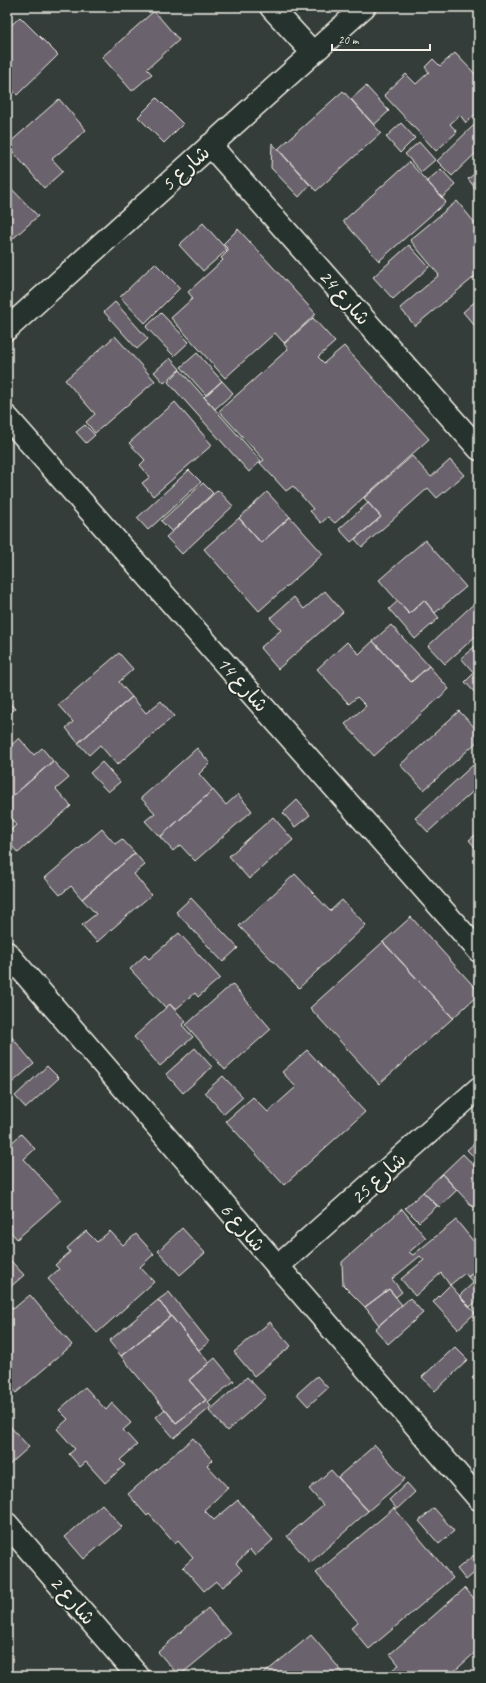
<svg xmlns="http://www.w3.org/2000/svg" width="486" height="1683" font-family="Caveat,'Playpen Sans Arabic',sans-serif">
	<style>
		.building { fill: #6a646e; stroke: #f4f1e8 }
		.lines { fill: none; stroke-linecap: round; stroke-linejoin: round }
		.street-casing { stroke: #f4f1e8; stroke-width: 25 }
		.street { stroke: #26332d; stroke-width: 22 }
		.labels { text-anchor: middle; stroke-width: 3.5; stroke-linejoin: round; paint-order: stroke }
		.street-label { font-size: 20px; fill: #f4f1e8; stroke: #26332d }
	</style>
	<rect width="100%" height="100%" fill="#343d3a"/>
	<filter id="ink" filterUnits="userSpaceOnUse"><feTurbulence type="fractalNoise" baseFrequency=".025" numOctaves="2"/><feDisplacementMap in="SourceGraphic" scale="8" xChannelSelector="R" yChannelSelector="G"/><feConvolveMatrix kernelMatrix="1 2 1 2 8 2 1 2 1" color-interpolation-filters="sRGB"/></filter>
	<g filter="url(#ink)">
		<path class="building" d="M154,11L179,40L147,69L152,74L132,91L102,57Z
			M20,17L58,55L17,95L7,84V29Z
			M455,53L479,78V111L466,123L460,115L450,124L457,132L436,151L384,95L406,74L416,84L429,72L425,67L433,59L440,66Z
			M366,86L389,111L374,125L351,99Z
			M343,91L381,133L316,191L278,149Z
			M157,98L183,124L164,143L138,117Z
			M59,99L86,130L52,159L63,171L44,188L7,145Z
			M401,123L415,138L400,153L386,137Z
			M475,124L479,128V150L452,176L437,161Z
			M419,142L435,160L421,172L405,154Z
			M272,143L310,185L299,197L271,168Z
			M409,162L446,202L379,261L343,221Z
			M441,169L456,185L442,198L427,181Z
			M479,170V193L468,179Z
			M7,184L38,216L7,244Z
			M457,201L479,228V273L415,326L400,308L439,275L410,240Z
			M203,223L227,250L203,271L179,245Z
			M238,229L316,314L284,343L275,333L225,378L171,318L193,298L188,292L223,260L221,258L229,250L223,244Z
			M409,245L429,267L393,299L373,277Z
			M155,263L180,288L145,323L120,297Z
			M479,298V331L463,312Z
			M115,302L148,339L137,349L104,312Z
			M161,313L189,342L174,356L146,327Z
			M313,318L335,342L318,357L324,363L344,346L429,439L335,523L328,517L321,523L310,511L313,509L293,486L286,491L260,463L264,460L219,411L288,349L284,344Z
			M115,336L155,381L95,433L86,422L95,414L65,380Z
			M197,353L222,381L206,395L181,367Z
			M170,358L180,369L164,383L154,372Z
			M180,370L261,461L249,472L168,382Z
			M222,381L233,393L215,409L204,397Z
			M175,402L212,445L153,496L142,483L150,477L140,465L145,460L129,443Z
			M85,425L95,435L86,443L76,432Z
			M412,456L431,477L450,460L464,475L437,498L428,488L362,547L355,539L381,517L364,498Z
			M189,470L201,482L148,530L137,518Z
			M203,483L213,493L172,532L161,521Z
			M218,490L233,506L182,554L166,537Z
			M267,492L290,517L261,543L239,518Z
			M368,503L381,517L351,542L339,529Z
			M290,517L323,554L259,611L204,549L239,518L261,543Z
			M425,540L466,587L435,613L424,600L409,614L379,580Z
			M325,591L343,612L278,669L260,648L281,630L270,618L294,597L304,609Z
			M479,599V633L445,664L428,646Z
			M424,600L439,618L415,639L389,609L398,601L409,614Z
			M391,625L429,666L411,682L373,641Z
			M373,641L411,682L429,666L449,689L374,756L345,724L366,706L357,697L349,704L317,669L347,642L359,654Z
			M479,643V697L465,682L474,673L461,658Z
			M119,653L133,669L119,682L132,697L78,743L66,728L73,722L58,705Z
			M132,697L146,713L161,701L174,716L117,765L100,745L89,755L78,743Z
			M7,700L15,709L7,716Z
			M459,711L479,732V740L424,790L400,765Z
			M19,738L34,755L42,748L53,761L7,801V749Z
			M197,748L210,763L199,774L213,790L160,837L145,821L155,813L141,798Z
			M53,761L69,778L56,789L71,806L18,853L7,840V834L16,825L7,814V801Z
			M102,762L120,782L108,792L90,773Z
			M473,765L479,772V786L428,832L415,818Z
			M213,790L226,805L238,794L252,811L195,861L180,845L173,851L160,837Z
			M297,800L310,815L295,827L283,813Z
			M273,817L293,840L249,879L229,856Z
			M102,829L115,844L122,839L135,853L82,899L71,886L60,895L45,878Z
			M479,832V852L469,840Z
			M135,853L145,865L134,874L151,895L97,942L82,925L96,914L82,899Z
			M295,874L330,911L342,900L366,925L299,988L239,926Z
			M191,898L238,948L223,962L176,912Z
			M411,917L479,992V994L453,1018L383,942Z
			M179,933L220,978L198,997L195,993L175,1010L170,1004L166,1008L130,969L145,955L149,959Z
			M383,942L453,1018L379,1084L310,1008Z
			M232,984L271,1029L225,1070L186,1025Z
			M170,1004L186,1022L182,1025L193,1037L160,1066L134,1037Z
			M10,1035L34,1064L7,1087V1038Z
			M195,1048L212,1067L183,1093L166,1074Z
			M307,1050L365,1112L284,1185L226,1121L253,1097L268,1112L296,1087L282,1072Z
			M47,1066L59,1078L26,1108L15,1096Z
			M223,1076L243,1097L224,1114L205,1092Z
			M21,1134L35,1149L24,1159L61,1200L17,1239L7,1228V1147Z
			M479,1139V1162L467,1150Z
			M463,1154L479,1171V1201L473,1207L442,1174Z
			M442,1174L457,1190L439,1207L423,1192Z
			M423,1192L437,1206L419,1222L405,1208Z
			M402,1209L426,1238L409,1252L413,1255L456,1220L479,1248V1267L468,1277L465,1273L450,1285L441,1273L415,1296L401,1279L424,1260L420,1256L392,1279L402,1292L396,1297L389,1289L365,1307L343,1285L342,1262Z
			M182,1228L205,1253L180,1275L158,1251Z
			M86,1231L97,1242L110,1231L123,1245L136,1234L154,1254L140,1267L154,1282L97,1333L48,1279L59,1269L55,1265L70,1252L67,1248Z
			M11,1261L24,1275L7,1290V1265Z
			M479,1267V1289L468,1277Z
			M473,1283L479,1289V1299L470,1307L459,1296Z
			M450,1285L475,1313L458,1329L433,1302Z
			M389,1289L402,1305L379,1325L365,1307Z
			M169,1292L209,1342L199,1350L158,1300Z
			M30,1295L72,1345L16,1393L7,1382V1302L13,1309Z
			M410,1298L423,1313L388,1344L375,1329Z
			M158,1300L171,1316L121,1356L109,1341Z
			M171,1316L209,1363L189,1380L206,1400L176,1423L121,1356Z
			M270,1322L291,1346L254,1376L234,1352Z
			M455,1347L468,1360L435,1391L422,1377Z
			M215,1358L234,1381L208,1402L211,1407L174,1438L156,1417L165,1409L176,1423L206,1400L189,1380Z
			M479,1371V1385L472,1378Z
			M317,1376L328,1388L308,1406L297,1394Z
			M247,1377L266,1397L227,1431L209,1411Z
			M85,1387L106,1410L112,1403L131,1423L123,1430L137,1445L120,1460L125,1465L105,1483L86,1462L80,1467L69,1454L75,1449L57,1429L68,1419L59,1410Z
			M7,1423L29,1447L7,1467Z
			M193,1438L212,1460L207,1465L228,1488L204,1510L214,1520L238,1500L273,1540L255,1556L250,1550L236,1563L242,1570L223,1587L216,1581L204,1591L183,1567L193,1558L178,1541L175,1544L149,1514L147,1516L128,1494Z
			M375,1445L405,1479L368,1511L338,1477Z
			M331,1470L368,1511L310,1563L287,1536L323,1505L309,1489Z
			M407,1483L415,1492L397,1509L389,1500Z
			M102,1504L122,1527L84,1559L65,1537Z
			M394,1508L453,1578L369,1649L351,1628L358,1622L316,1573Z
			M434,1508L454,1531L439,1544L419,1521Z
			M474,1555L479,1562V1569L466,1580L457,1569Z
			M465,1588L479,1604V1649L449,1676H397L392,1670L399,1665L390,1654Z
			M208,1608L230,1634L179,1676L158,1652Z
			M311,1635L346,1676H261Z"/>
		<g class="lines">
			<g class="street-casing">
				<path id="street" d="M271,7L313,53
					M210,145L479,449
					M7,329L364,7
					M7,417L479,951
					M7,953L479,1499
					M277,1267L479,1088
					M7,1524L138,1676"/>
			</g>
			<use href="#street" class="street"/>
		</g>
	</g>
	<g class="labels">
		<g class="street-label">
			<text transform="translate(185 168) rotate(-42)" y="7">شارع 5</text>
			<text transform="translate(345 297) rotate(49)" y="7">شارع 24</text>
			<text transform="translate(243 684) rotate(49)" y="7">شارع 14</text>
			<text transform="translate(378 1178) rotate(-42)" y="7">شارع 25</text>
			<text transform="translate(243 1227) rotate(49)" y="7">شارع 6</text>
			<text transform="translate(73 1600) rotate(49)" y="7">شارع 2</text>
		</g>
	</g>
	<rect width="486" height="1683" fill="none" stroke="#26332d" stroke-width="24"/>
	<rect x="12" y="12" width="462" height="1659" fill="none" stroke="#f4f1e8" stroke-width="1.5" filter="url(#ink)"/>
	<path d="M332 44v6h98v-6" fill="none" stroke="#f4f1e8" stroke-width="2"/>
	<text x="338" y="44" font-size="12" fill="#f4f1e8" stroke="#26332d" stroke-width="3" paint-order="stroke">20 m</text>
</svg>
